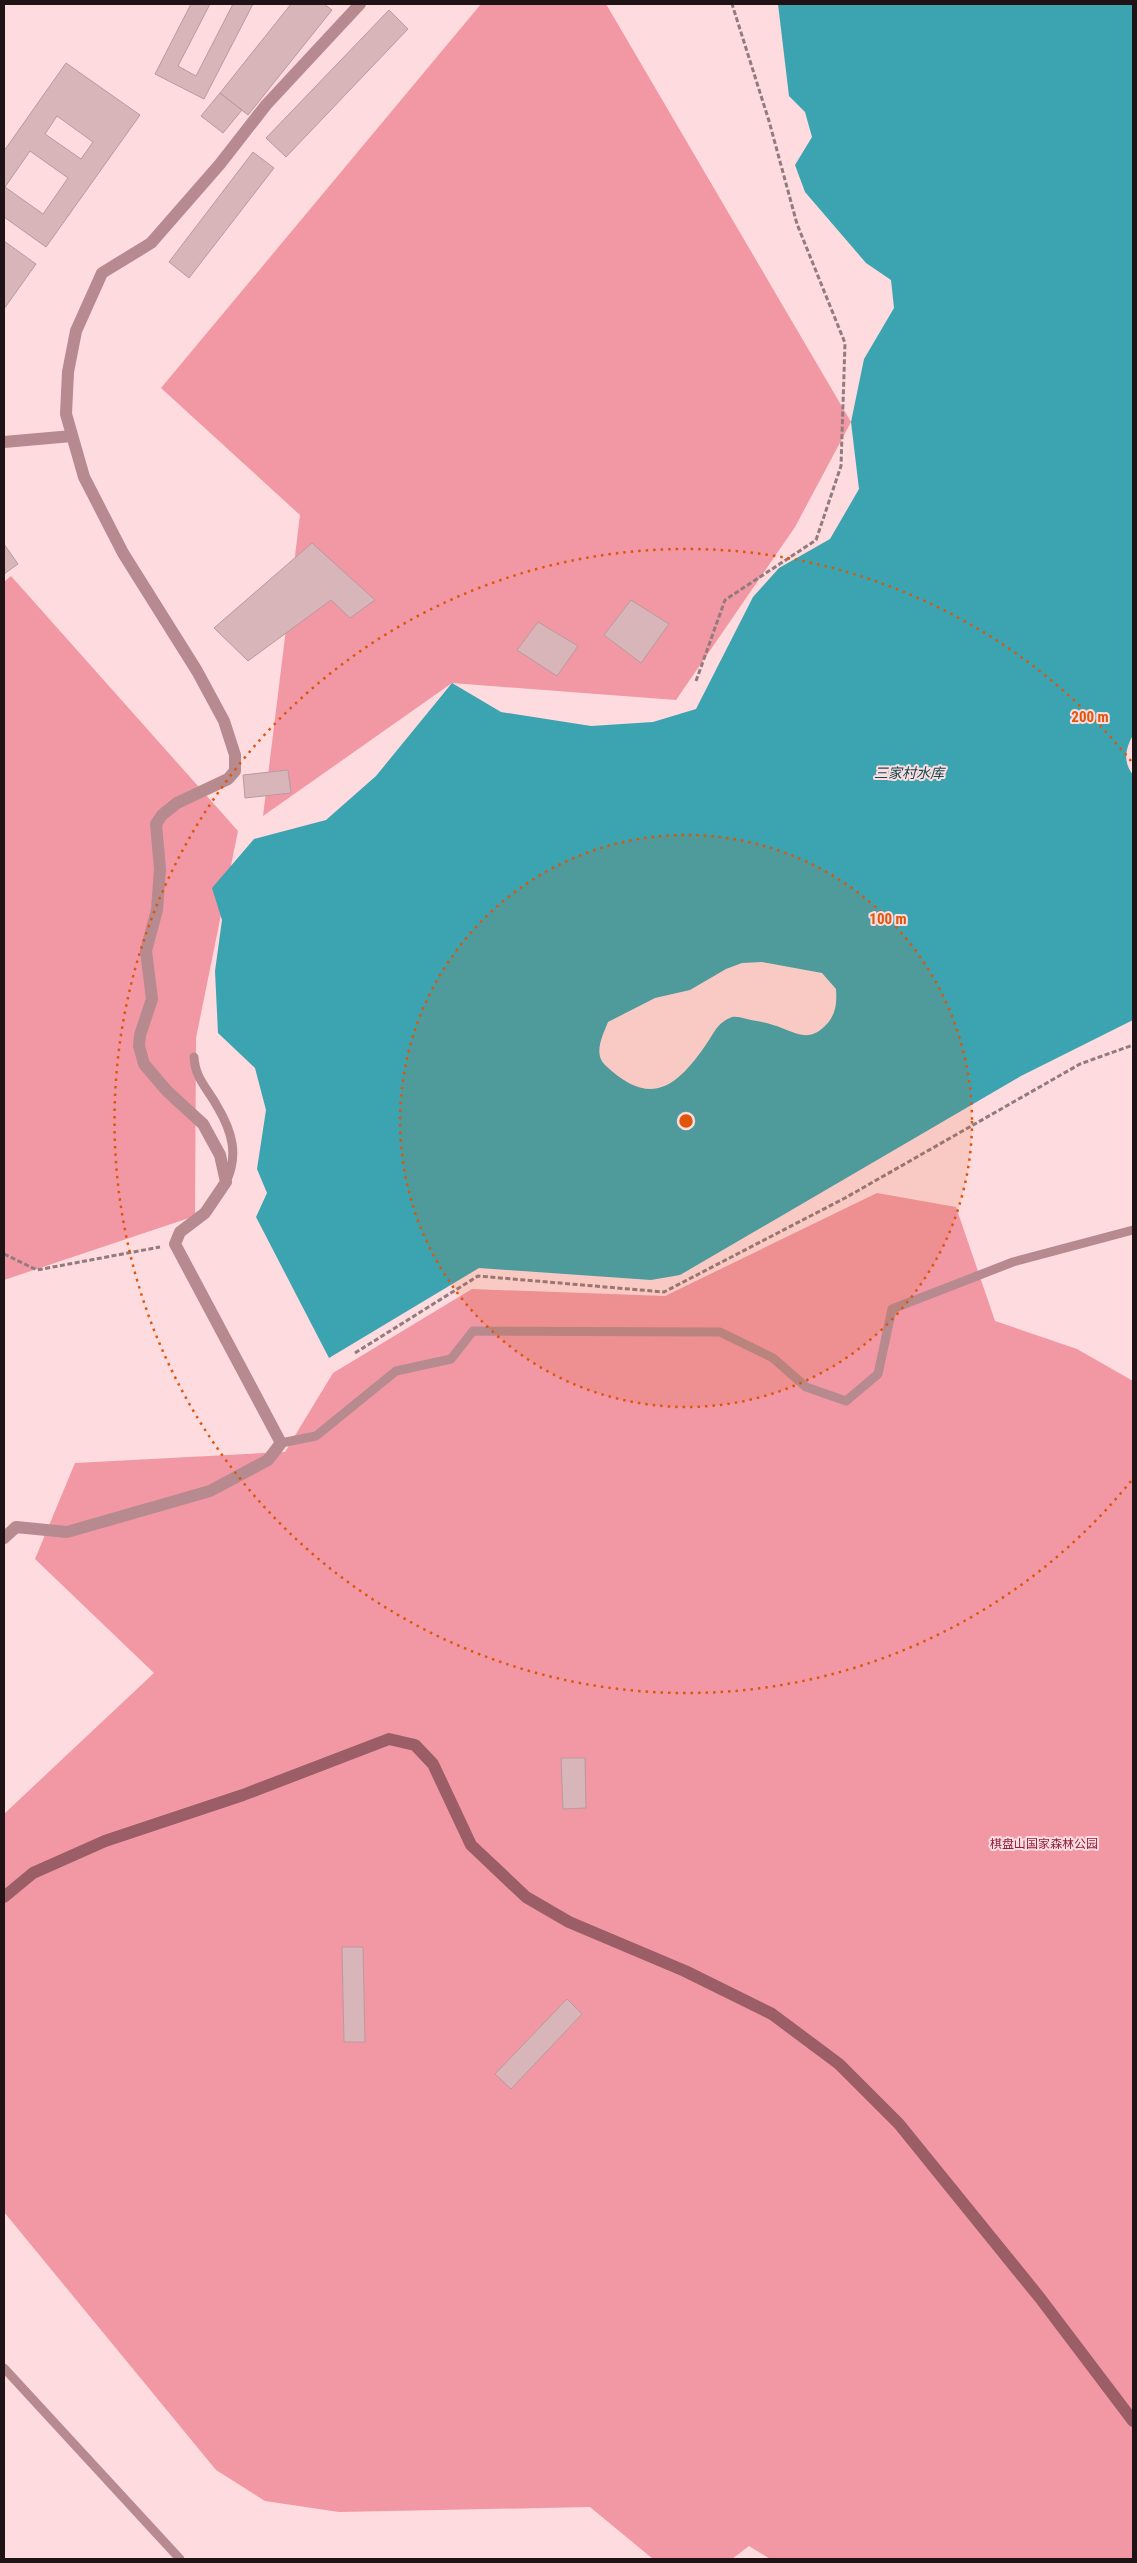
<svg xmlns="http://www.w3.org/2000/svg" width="1137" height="2563" font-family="'Roboto Condensed','Noto Sans SC',sans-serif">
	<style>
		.green { fill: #f198a4 }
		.water { fill: #3ca4b0; fill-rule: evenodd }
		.building { fill: #d7b5b9; stroke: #ba9a9e; fill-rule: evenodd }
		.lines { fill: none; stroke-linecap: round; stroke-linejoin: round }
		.path { stroke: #927b7d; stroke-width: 3; stroke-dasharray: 5 2.5; stroke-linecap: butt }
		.lane { stroke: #b68a8f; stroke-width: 9 }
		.street { stroke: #b68a8f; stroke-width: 12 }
		.secondary { stroke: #9b5e66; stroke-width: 12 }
		.ring { fill: none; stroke: #de560c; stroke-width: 2.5; stroke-dasharray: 2.5 5 }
		.labels { text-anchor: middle; stroke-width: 4; stroke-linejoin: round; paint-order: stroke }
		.park-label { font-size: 12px; fill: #8f1d3c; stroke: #fddbde }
		.water-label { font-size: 14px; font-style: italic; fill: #0f4c53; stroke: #fddbde }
		.centre { fill: #de560c; stroke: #fddbde; stroke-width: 2.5 }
		.ring-label { font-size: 15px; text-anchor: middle; font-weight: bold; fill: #de560c; stroke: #fddbde; stroke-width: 4; stroke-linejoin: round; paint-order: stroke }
	</style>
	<rect width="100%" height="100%" fill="#fddbde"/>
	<path class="green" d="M481,4H606L851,422L795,527L676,700L452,683L263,816L300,515L161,388Z
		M11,576L238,831L196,1038L195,1216L4,1280V582Z
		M877,1193L956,1207L995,1321L1077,1349L1133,1381V2559H770L749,2546L732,2559H653L590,2507L339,2512L265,2501L216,2470L4,2212V1814L154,1673L35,1559L75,1463L285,1452L333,1373L472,1289L665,1296Z"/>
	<path class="water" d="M778,4H1133V735C1125,749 1123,762 1133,775V1020L1021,1076L680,1275L651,1280L479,1268L329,1358L256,1217L267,1193L257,1169L266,1110L255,1068L218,1033L215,971L222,920L212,888L254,839L326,820L376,776L452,683L501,712L591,726L653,722L696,709L753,597L779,568L830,539L859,489L851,422L864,359L894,308L891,280L866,263L805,192L795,165L812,137L805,112L789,96ZM762,962L822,973L836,989C837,1003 836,1016 824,1027C806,1044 792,1030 773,1025C764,1022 755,1021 747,1019C742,1018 737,1016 732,1017C716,1023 714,1034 705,1046C674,1091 648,1106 605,1065C593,1053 603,1035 608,1022L655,998L690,990L726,969L742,963Z"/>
	<path class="building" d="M191,4H210L178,66L196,76L233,4H253L204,99L155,74Z
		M291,4H324L332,10L248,115L220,93Z
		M389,10L408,29L286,157L266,138Z
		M66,63L140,115L46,247L4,217V151ZM57,116L93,142L81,159L45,134ZM30,151L68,178L43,214L5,187Z
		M220,93L242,110L223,133L201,116Z
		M253,152L274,168L189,278L169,262Z
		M4,241L36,264L4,309Z
		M312,543L375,600L350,618L331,600L248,661L214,628Z
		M4,544L18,564L4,574Z
		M631,600L669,624L641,663L604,635Z
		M538,622L578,646L557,676L517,650Z
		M288,770L291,793L245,798L243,775Z
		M561,1758H585L586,1808L563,1809Z
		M342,1947H363L365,2042H344Z
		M567,1999L582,2014L511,2089L495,2074Z"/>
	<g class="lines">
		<path class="path" d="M696,681L725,600L816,540L841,466L845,343L797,224L769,121L732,4
			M4,1254L37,1270L160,1247
			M355,1353L478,1276L664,1292L845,1198L1080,1064L1133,1045"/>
		<path class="lane" d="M194,1057C195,1078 207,1088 217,1106C232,1131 239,1155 226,1182
			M281,1443L316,1436L396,1371L451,1359L473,1331L720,1332L773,1358L806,1387L846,1401L878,1374L892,1309L1013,1262L1133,1230
			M4,2368L180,2559"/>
		<path class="street" d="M4,442L72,436
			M4,1538L16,1527L67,1532L210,1491L268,1460L281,1443L175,1244L180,1232L205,1213L226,1182L220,1155L203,1124L167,1091L144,1064L139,1046L140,1035L152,999L146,951L157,910L160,869L156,824L162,815L177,803L228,779L235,771V755L224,721L197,671L123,553L84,477L66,414L68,372L76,331L102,273L151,243L220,164L266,105L360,4"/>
		<path class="secondary" d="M4,1897L33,1873L105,1841L243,1795L389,1739L415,1745L433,1764L471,1845L526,1897L569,1922L685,1971L772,2014L839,2064L899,2124L1040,2298L1133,2421"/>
	</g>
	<circle cx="686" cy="1121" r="286" fill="#de560c" fill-opacity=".12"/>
	<g class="ring">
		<circle cx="686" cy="1121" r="286"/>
		<path d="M1131 1481A572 572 0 1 1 1131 761"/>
	</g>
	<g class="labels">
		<g class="park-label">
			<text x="1044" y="1848">棋盘山国家森林公园</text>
		</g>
		<g class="water-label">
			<text x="909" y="778">三家村水库</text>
		</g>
	</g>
	<circle cx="686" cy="1121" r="8" class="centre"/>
	<g class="ring-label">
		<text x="1090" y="722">200 m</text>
		<text x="888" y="924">100 m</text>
	</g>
	<rect width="1137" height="2563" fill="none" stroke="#1f1315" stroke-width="10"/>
</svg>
